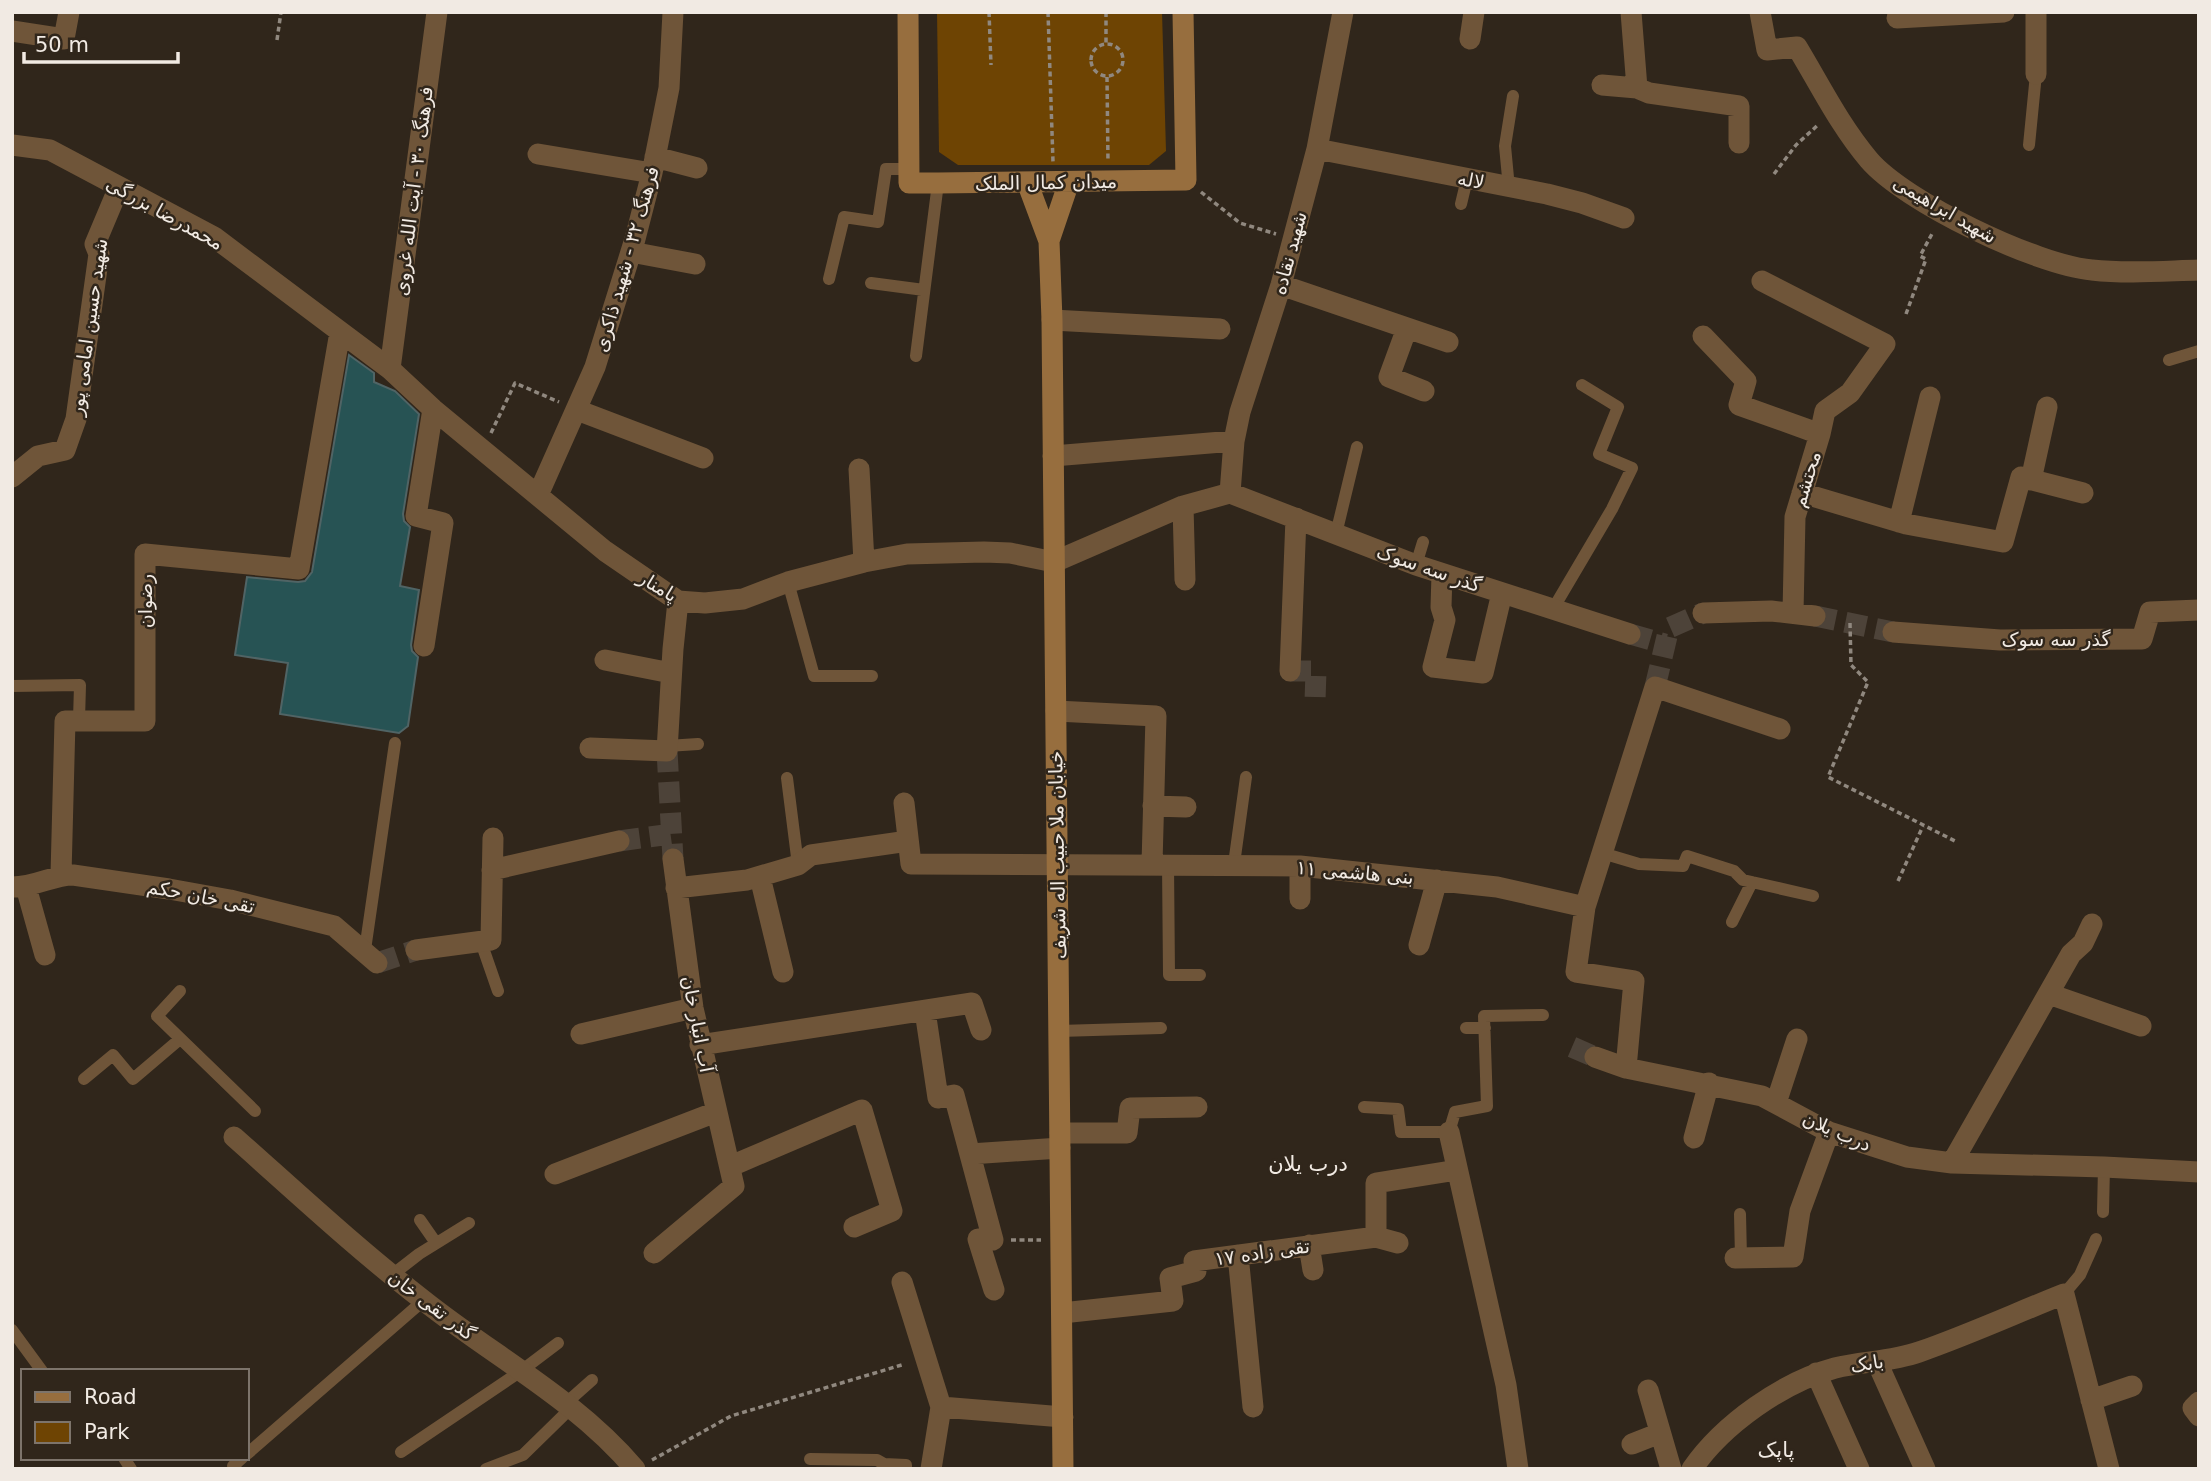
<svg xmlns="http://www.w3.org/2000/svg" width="2211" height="1481" font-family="'DejaVu Sans',Vazirmatn,sans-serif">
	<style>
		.green { fill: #6e4403 }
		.building { fill: #275354; stroke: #506465; stroke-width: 2 }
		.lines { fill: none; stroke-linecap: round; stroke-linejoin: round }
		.minor-tunnel { stroke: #4d4339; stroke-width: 21; stroke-dasharray: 21 10; stroke-linecap: butt }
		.path { stroke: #90887f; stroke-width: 3.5; stroke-dasharray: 5 3.5; stroke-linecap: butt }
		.service { stroke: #6f5539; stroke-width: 12 }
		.minor { stroke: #6f5539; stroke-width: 21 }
		.secondary { stroke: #976e3e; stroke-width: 21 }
		.labels { text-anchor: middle; stroke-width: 5; stroke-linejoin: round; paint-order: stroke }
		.street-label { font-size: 19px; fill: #f1eae3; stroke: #30261b }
		.neighbourhood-label { font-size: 21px; fill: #f1eae3; stroke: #30261b }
	</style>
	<rect width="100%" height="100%" fill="#30261b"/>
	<path class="green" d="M937,12H1162L1166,151L1149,165H958L939,152Z"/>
	<path class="building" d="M349,355L374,373V382L395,391L419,414L403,514L404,521L410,527L400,586L419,590L411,645L412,651L418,657L408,726L399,733L280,714L288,663L235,655L247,577L298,582L305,581L312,572Z"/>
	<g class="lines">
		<path class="minor-tunnel" d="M1815,616L1893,632
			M1630,634L1665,644
			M1290,671H1316L1315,701
			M1655,687L1669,628L1703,613
			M667,751L673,859
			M619,841L671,834
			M377,963L416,950
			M1572,1047L1595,1057"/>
		<path class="path" d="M989,12L991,65
			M1048,12L1053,162
			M1106,12V44
			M277,40L281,12
			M1091 60a16 16 0 1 1 32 0a16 16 0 1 1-32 0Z
			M1107,77L1108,162
			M1774,174L1796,145L1819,124
			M1201,192L1240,223L1276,234
			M1906,314L1926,259L1920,256L1933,232
			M491,433L515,383L559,402
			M1850,623L1851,665L1868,682L1828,777L1955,841
			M1898,881L1923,826
			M1011,1240H1041
			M652,1460L731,1416L905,1364"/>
		<path class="service" d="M2029,145L2036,74
			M1509,188L1505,146L1513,96
			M1461,204L1467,179
			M829,279L844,217L878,222L886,169H909
			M871,283L924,290
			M916,356L938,183
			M2169,360L2199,351
			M1336,534L1357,447
			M1416,565L1423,542
			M788,582L814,676H872
			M1553,609L1612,509L1632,468L1599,454L1618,407L1582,385
			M12,686L80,685L79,720
			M667,746L698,744
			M787,778L798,865
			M1602,853L1639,864L1683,866L1687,856L1734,871L1743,880L1813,896
			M1168,864L1169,975H1200
			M1234,864L1246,777
			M1732,922L1752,882
			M481,942L498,991
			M365,950L395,743
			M180,991L157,1016L255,1111
			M1466,1028H1485
			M1059,1031L1161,1028
			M84,1079L113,1055L133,1079L180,1039
			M1364,1107L1398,1109L1401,1132H1449L1455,1112L1487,1106L1484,1016L1543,1015
			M2103,1212L2104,1167
			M1740,1214L1741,1258
			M420,1220L436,1243
			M392,1275L419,1254L469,1223
			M2064,1294L2080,1275L2096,1239
			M12,1330L42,1371
			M565,1404L592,1380
			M401,1452L521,1371L558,1343
			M247,1454L423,1301
			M124,1458L131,1469
			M810,1459L877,1460L884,1464L906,1465V1469
			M236,1469L233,1466L242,1458
			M486,1469L523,1455L571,1408"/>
		<path class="minor" d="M1631,12L1637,88
			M1760,12L1767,50L1797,47C1820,85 1840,126 1869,160C1905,202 2036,265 2092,270C2127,274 2163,271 2199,270
			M2036,12V74
			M1897,18L2004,12
			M12,31L64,39L69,12
			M1470,39L1474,12
			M1602,85L1637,88L1649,93L1739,106V143
			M12,145L50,150L214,237L390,369L433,409L605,551L678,601L705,603L743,599L788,582L864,562L907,554L984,552L1010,553L1054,562L1183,506L1230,493
			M1317,149L1547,194L1582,203L1624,218
			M538,154L652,173
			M655,157L697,168
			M631,252L695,264
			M1762,281L1885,344L1850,393L1825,411L1820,434
			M1281,285L1448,342
			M1052,320L1220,329
			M1407,328L1389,377L1424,391
			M1703,336L1746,381L1739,405L1820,434L1795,517L1793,613
			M390,369L437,12
			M577,410L703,458
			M1053,456L1234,441
			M859,469L864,562
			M12,477L38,456L65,450L76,419L99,254L95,244L119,187
			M2031,480L2047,407
			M1230,493L1234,441L1240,412L1281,285L1317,149L1343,12
			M1230,493L1416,565L1630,634
			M1802,493L1906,524L2003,542L2021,477L2083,493
			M538,495L595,367L635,239L652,173L669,88L673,12
			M1183,506L1185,580
			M1899,522L1930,397
			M1442,574L1441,607L1445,620L1433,667L1483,673L1502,593
			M1703,613L1771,611L1815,616
			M1893,632L2000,640L2142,639L2150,612L2199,610
			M424,646L443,523L416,516L433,409
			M605,660L671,673
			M1290,671L1296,518
			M1056,711L1156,716L1152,864
			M590,748L667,751L673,649L678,601
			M904,803L911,864L1300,866L1497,887L1585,907L1576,972L1634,981L1626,1068L1762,1096L1829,1132L1907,1157L1952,1163L2104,1167L2199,1172
			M1153,806L1186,807
			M492,870L619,841
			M61,875L65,721H145V554L299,569L340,332
			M760,877L783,972
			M12,887C37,887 52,875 73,875L169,889L230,900L334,926L377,963
			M26,887L45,955
			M676,888L747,880L798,865L811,855L908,841
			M1300,899V866
			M1585,907L1655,687L1780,729
			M1419,945L1437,880
			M416,950L491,940L493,838
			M2049,994L2141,1026
			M925,1011L938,1098L954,1095L993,1240L978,1239L994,1290
			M581,1034L693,1008
			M700,1045L972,1003L981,1030
			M1595,1057L1626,1068
			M1776,1103L1797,1039
			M1449,1132L1506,1385L1518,1469
			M1060,1133H1127L1130,1108L1197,1107
			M234,1137C296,1192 357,1249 423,1300C493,1356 576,1399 635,1469
			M1694,1138L1709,1083
			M970,1154L1060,1148
			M1952,1163L2071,954L2083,943L2092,924
			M731,1166L862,1110L892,1211L854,1227
			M555,1174L716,1112
			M1376,1237V1183L1457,1170
			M1309,1245L1313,1270
			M654,1253L734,1186L693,1008L673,859
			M1238,1255L1253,1407
			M1735,1258L1793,1257L1800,1211L1829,1132
			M902,1282L941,1407L931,1469
			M1062,1313L1173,1301L1170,1278L1196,1271L1194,1261L1376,1237L1398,1243
			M1877,1362L1925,1469
			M1816,1373L1859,1469
			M1648,1390L1671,1469
			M2091,1400L2132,1386
			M2199,1402L2193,1408L2199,1416
			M941,1407L1063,1417
			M1632,1444L1660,1433
			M1692,1469C1723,1424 1783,1382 1835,1368C1863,1361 1891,1362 1919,1352C1968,1335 2016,1313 2064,1294L2109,1469"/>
		<path class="secondary" d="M908,12L909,183H938L1186,180L1183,12
			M1027,182L1049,241L1052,320L1063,1469
			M1049,241L1069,182"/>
	</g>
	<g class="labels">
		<g class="street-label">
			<text transform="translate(1471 180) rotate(11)" y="7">لاله</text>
			<text transform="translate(1046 182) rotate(-1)" y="7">میدان کمال الملک</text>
			<text transform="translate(413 191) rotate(-83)" y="7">فرهنگ ۳۰ - آیت الله غروی</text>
			<text transform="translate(1945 209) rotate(30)" y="7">شهید ابراهیمی</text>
			<text transform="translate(165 213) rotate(29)" y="7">محمدرضا بزرگی</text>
			<text transform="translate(1289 253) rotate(-75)" y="7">شهید نقاده</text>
			<text transform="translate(626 259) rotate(-74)" y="7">فرهنگ ۳۲ - شهید ذاکری</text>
			<text transform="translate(88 327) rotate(-82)" y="7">شهید حسین امامی پور</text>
			<text transform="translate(1806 479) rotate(-73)" y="7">محتشم</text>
			<text transform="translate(1429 568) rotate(19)" y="7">گذر سه سوک</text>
			<text transform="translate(658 586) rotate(31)" y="7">پامنار</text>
			<text transform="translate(145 601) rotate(-90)" y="7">رضوان</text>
			<text x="2056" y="646">گذر سه سوک</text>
			<text transform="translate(1057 855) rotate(-91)" y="7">خیابان ملا حبیب اله شریف</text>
			<text transform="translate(1355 872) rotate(5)" y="7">بنی هاشمی ۱۱</text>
			<text transform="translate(201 896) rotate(11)" y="7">تقی خان حکم</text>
			<text transform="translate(698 1024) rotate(79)" y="7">آب انبار خان</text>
			<text transform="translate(1837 1131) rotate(23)" y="7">درب یلان</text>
			<text transform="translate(1262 1252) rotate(-8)" y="7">تقی زاده ۱۷</text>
			<text transform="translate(432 1305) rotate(37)" y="7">گذر تقی خان</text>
			<text transform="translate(1867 1363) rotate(-9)" y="7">بابک</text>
		</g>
		<g class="neighbourhood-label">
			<text x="1308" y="1171">درب یلان</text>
			<text x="1776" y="1457">پاپک</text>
		</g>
	</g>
	<rect width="2211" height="1481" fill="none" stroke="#f1eae3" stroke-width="28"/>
	<rect x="21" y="1369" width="228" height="91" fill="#30261b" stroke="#7d746b" stroke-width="2"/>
	<rect x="35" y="1392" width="35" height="10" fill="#976e3e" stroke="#7d746b" stroke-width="2"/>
	<text x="84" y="1404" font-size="21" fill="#f1eae3">Road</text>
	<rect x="35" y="1422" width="35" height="21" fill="#6e4403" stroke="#7d746b" stroke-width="2"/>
	<text x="84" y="1439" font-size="21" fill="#f1eae3">Park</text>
	<path d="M24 52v10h154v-10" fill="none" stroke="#f1eae3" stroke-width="3.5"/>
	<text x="35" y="52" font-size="21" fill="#f1eae3" stroke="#30261b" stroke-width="5" paint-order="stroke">50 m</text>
</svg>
